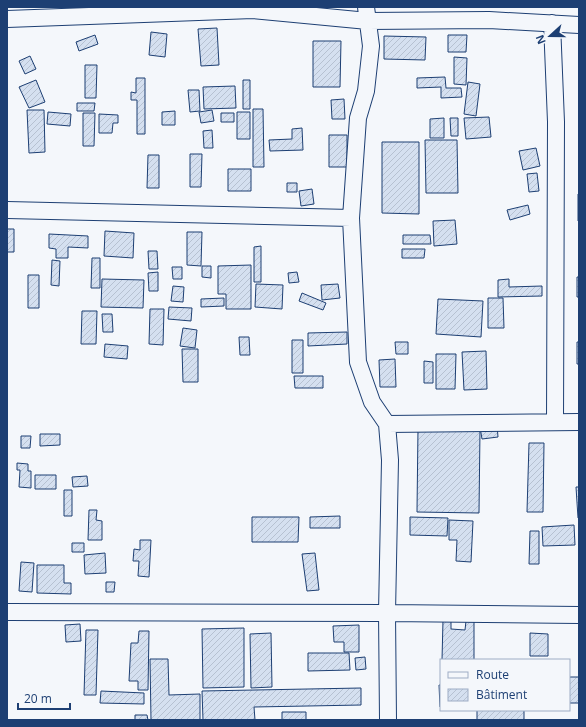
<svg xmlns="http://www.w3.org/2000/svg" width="586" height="727" font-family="'Open Sans',sans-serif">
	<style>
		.building { fill: url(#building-hatch); stroke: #1d3f73 }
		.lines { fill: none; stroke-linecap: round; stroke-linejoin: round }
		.street-casing { stroke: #1d3f73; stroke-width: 18 }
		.street { stroke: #f4f7fb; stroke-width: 16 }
	</style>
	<defs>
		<pattern id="building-hatch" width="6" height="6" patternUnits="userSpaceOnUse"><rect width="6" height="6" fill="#d5e0f0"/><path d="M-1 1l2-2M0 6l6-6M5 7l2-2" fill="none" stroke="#b6c1d1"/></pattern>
	</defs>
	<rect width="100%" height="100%" fill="#f4f7fb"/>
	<path class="building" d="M217,28L219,65L201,66L198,29Z
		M151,32L167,34L165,57L149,55Z
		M95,35L98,44L79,51L76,42Z
		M448,35H467L466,52H448Z
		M384,36L426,37L425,60L384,59Z
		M313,41H341L340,87H313Z
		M30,56L36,69L25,74L19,61Z
		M454,57L467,58L466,85L454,84Z
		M85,65H97L96,98H85Z
		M445,77L446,88H461L462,97L441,98V87L417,88V78Z
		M136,78H145V134H137V100H131V92L136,93Z
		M36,80L45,102L29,108L19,87Z
		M243,80H250V109H243Z
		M468,82L480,84L476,116L464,114Z
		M235,86L236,108L204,109L203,87Z
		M188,90H199L200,111L190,112Z
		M344,99L345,119H332L331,100Z
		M77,103H95L94,111H77Z
		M253,109H263L264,167H253Z
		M27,110H44L45,152L29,153Z
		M212,110L214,121L201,123L199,112Z
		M175,111V125H162V112Z
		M48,112L71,114L70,126L47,124Z
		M237,112H250V139H237Z
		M83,113H95L94,146H83Z
		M221,113H234V122H221Z
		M99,114L118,115V123H113L112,133H99Z
		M489,117L491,137L466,139L464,118Z
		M444,118V138H430V119Z
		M450,118H458V136H451Z
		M302,128L303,150L270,151L269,140L292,139V129Z
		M212,130L213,148H204L203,131Z
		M329,135H347V167H329Z
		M425,140H457L458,193H426Z
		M382,142H419V214L382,213Z
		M536,148L540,166L523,170L519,151Z
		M190,154H202L201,187H190Z
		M148,155H159V188H147Z
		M228,169H251V191H228Z
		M537,173L539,191L529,192L527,174Z
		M287,183H297V192H287Z
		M312,189L314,204L301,206L299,191Z
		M578,194H579V221H578Z
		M528,205L530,214L510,220L507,210Z
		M455,220L457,244L434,246L433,221Z
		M7,229H14V252H7Z
		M105,231L134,233L133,258L104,256Z
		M187,232H202L201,266L187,265Z
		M49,234L88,236V248L68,247V258H56V249L49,248Z
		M403,235H430L431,244H403Z
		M261,246V282H254V247Z
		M402,249H425L424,258H402Z
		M148,251H157L158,269H149Z
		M92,258H100V288H91Z
		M52,260L60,261L59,286L51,285Z
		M251,265V309H226V294H218V266Z
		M202,266H211V278L202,277Z
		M172,267H182V279H173Z
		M158,272V291H149L148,273Z
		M297,272L299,282L289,283L288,273Z
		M28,275H39V308H28Z
		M577,277H579V297H577Z
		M102,279L144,280L143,308L101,307Z
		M509,279V287L542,286V296L498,297V280Z
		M256,284L283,285L282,309L255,307Z
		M338,284L340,298L322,300L321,285Z
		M173,286L184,287L183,302L171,301Z
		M302,293L326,303L323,310L299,301Z
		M224,298V306L201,307V299Z
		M488,298H503L504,328H488Z
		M438,299L483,301L481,337L436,334Z
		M169,307L192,308L191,321L168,319Z
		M150,309H164L163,345L149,344Z
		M82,311H97L96,344H81Z
		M102,314H112L113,332H103Z
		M183,328L197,330L195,348L180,346Z
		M347,332V344L308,346V333Z
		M239,337H249L250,355H240Z
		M292,340H303V373H292Z
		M395,342H408V354H396Z
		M577,342H579V364H577Z
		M105,344L128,346L127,359L104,357Z
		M182,349H198V382H183Z
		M486,351L487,389L464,390L462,352Z
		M436,354H456L455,389H436Z
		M395,359L396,387H380L379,360Z
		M424,361L433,362V383H424Z
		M294,376H323V388H295Z
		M497,425L498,437L482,439L480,427Z
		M418,428L480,430L479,513L417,512Z
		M40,434H60V445L40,446Z
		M21,436H31L30,448H21Z
		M529,443H544L543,512H527Z
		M17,463L28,464V471H31V488L19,487L20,470H17Z
		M35,475H56V489H35Z
		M87,476L88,486L73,487L72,477Z
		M576,487H579V518H578Z
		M64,490H72V516H64Z
		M89,510H97L96,520L102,521V540H88Z
		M340,516V528H310V517Z
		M252,517H299L298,542H252Z
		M410,517L448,518L447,536L410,535Z
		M449,520L473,521L471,562L456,561L457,540H449Z
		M574,525L575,545L543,546L542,527Z
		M530,531H539V564H529Z
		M140,540H151L149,577L138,576L139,561H133L134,549L140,550Z
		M72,543H84V552H72Z
		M105,553L106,573L85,574L84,555Z
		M315,553L319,590L307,591L302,554Z
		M21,562L34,563L32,592L19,591Z
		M37,565H64V583H71V594L37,593Z
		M106,582H115L114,592H106Z
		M443,620H451V629L465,630L466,621H474V660H442Z
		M80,624L81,641L66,642L65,625Z
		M359,625V652H344V642H334L333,626Z
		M244,628V687L203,688L202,629Z
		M86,630H98L96,695H84Z
		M139,631H149L148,690H138V681H129L131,643H138Z
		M271,633L272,687L251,688L250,634Z
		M530,633L548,634V656H530Z
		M308,653H349L350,670L308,671Z
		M365,657L366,669L356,670L355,658Z
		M150,659H168L169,695L200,694V720H151Z
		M569,677H579V703H569Z
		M439,685H441V707H440Z
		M361,688V705L254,707L255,720H203L202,691Z
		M101,691L144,693V704L100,703Z
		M477,710H524V720H477Z
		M282,712H306V720H282Z
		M135,715H147L148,720H135Z"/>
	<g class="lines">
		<g class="street-casing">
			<path id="street" d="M366,7L371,46L366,91L358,118L351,218L358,362L372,402L387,424L390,460L387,613L388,720
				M7,19L253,10L368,21L489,20L579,25
				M552,23L556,122L555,422
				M7,210L351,218
				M387,424L579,422
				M7,612L387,613L579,615"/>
		</g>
		<use href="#street" class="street"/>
	</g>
	<rect width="586" height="727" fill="none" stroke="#1d3f73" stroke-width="16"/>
	<rect x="440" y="659" width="130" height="52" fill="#f4f7fb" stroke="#9eadc5"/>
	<rect x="448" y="672" width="20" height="6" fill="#f4f7fb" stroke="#9eadc5"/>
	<text x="476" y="679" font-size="12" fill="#1d3f73">Route</text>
	<rect x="448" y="689" width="20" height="12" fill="url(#building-hatch)" stroke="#9eadc5"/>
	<text x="476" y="699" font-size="12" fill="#1d3f73">Bâtiment</text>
	<g transform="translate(550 36) rotate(249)" stroke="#f4f7fb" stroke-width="3" paint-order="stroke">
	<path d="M0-3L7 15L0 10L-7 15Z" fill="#1d3f73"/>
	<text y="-6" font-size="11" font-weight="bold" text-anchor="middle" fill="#1d3f73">N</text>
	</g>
	<path d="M18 703v6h52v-6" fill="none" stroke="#1d3f73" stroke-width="2"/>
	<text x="24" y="703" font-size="12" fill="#1d3f73" stroke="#f4f7fb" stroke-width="3" paint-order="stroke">20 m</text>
</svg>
